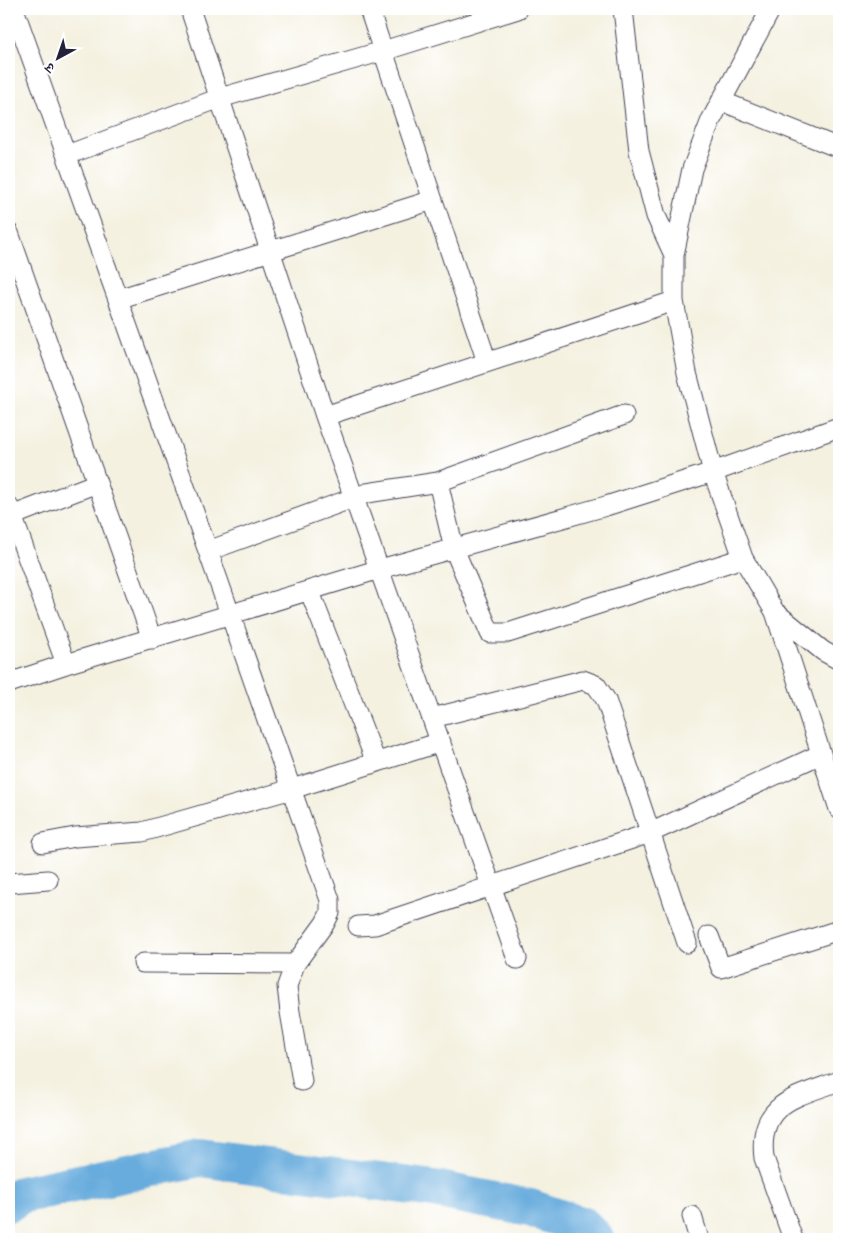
<svg xmlns="http://www.w3.org/2000/svg" width="848" height="1248" font-family="Cardo,'Noto Serif Devanagari',serif">
	<style>
		.lines { fill: none; stroke-linecap: round; stroke-linejoin: round }
		.river { stroke: #68acdd; stroke-width: 38 }
		.minor-casing { stroke: #424154; stroke-width: 21 }
		.minor { stroke: #fff; stroke-width: 19 }
	</style>
	<rect width="100%" height="100%" fill="#fff"/>
	<filter id="ink" filterUnits="userSpaceOnUse"><feTurbulence type="fractalNoise" baseFrequency=".02" numOctaves="2"/><feDisplacementMap in="SourceGraphic" scale="10" xChannelSelector="R" yChannelSelector="G"/><feConvolveMatrix kernelMatrix="1 2 1 2 8 2 1 2 1" color-interpolation-filters="sRGB"/></filter>
	<filter id="wash" filterUnits="userSpaceOnUse"><feTurbulence type="fractalNoise" baseFrequency=".0096" numOctaves="4" result="noise"/><feDisplacementMap in="SourceGraphic" scale="20" xChannelSelector="R" yChannelSelector="G"/><feGaussianBlur stdDeviation="1.12" result="paint"/><feColorMatrix in="noise" values="0 0 0 0 0 0 0 0 0 0 0 0 0 0 0 0 0 1.4 0 .05"/><feComposite in="paint" operator="in"/></filter>
	<g filter="url(#wash)">
		<rect width="100%" height="100%" fill="#f4f1e0"/>
		<g class="lines">
			<path class="river" d="M9,1203L20,1195L200,1158L434,1189L530,1208L583,1226L596,1239"/>
		</g>
	</g>
	<g filter="url(#ink)">
		<g class="lines">
			<g class="minor-casing">
				<path id="minor" d="M14,9L208,551L330,900V913L325,923L295,964L287,986L290,1012L302,1081
					M190,9L325,416L517,959
					M369,9L487,362
					M623,9L639,151L656,216L674,255
					M771,9L711,120L692,169L674,255V301L687,373L713,472L743,558L775,612L823,651L839,660
					M721,101L839,148
					M67,155L220,98L383,51L518,9
					M9,233L152,639
					M118,299L433,200
					M325,416L674,301
					M438,482L454,549L490,633H508L743,558
					M9,507L66,664
					M9,517L97,483
					M208,551L367,493L438,482L624,415
					M310,592L376,762
					M775,612L839,809
					M9,683L66,664L380,569L606,506L713,472L839,427
					M432,718L583,680L596,685L606,700L687,943
					M43,843L75,837L142,832L292,789L441,742
					M9,883L48,880
					M358,926L375,925L650,833L821,754
					M709,936L721,968L839,930
					M143,963L295,964
					M692,1216L699,1239
					M793,1239L764,1158C757,1102 797,1097 839,1081"/>
			</g>
			<use href="#minor" class="minor"/>
		</g>
	</g>
	<rect width="848" height="1248" fill="none" stroke="#fff" stroke-width="30"/>
	<g transform="translate(58 58) rotate(220)" stroke="#ffffff" stroke-width="4" paint-order="stroke">
	<path d="M0-4L9 19L0 12L-9 19Z" fill="#22223b"/>
	<text y="-8" font-size="14" font-weight="bold" text-anchor="middle" fill="#22223b">उ</text>
	</g>
</svg>
